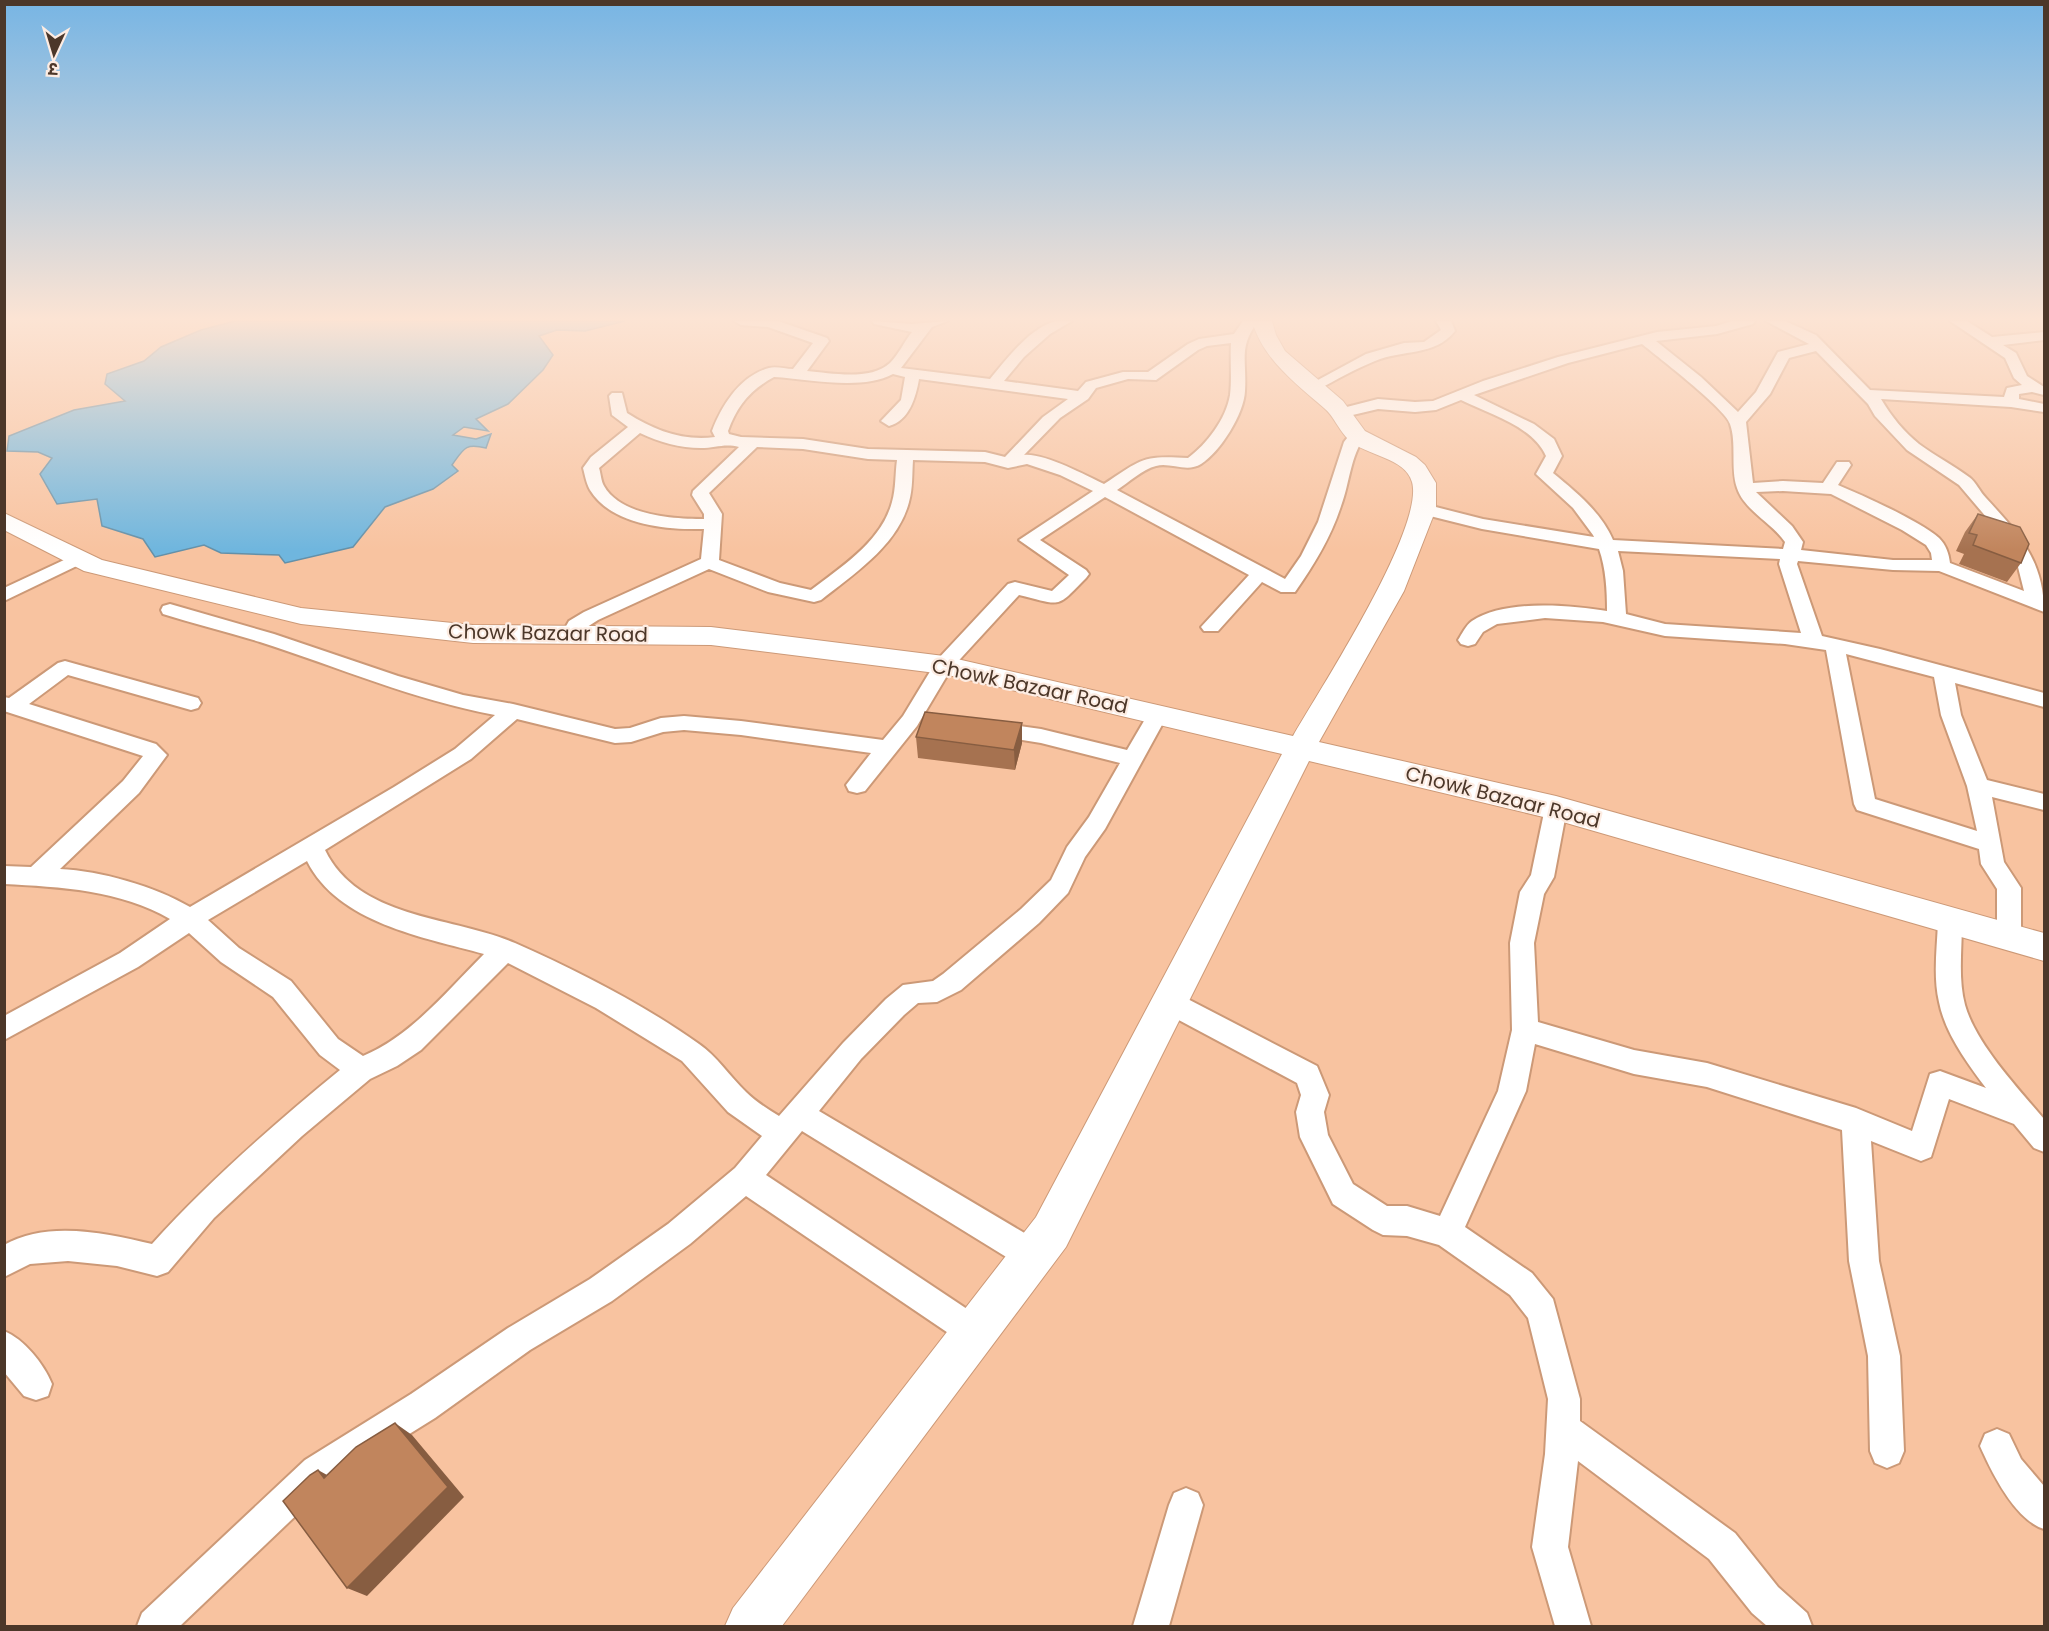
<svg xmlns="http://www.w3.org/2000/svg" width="2049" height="1631" font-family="Poppins,'Noto Sans Devanagari',sans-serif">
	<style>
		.water { fill: #6fb6de; stroke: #6490a8; stroke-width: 1.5 }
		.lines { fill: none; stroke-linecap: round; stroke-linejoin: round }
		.street-casing { stroke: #c97; stroke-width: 4 }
		.secondary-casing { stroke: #c97; stroke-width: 2 }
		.street { fill: #fff; fill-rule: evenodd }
		.secondary { fill: #fff; fill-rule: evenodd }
		.wall { fill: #a67250 }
		.shaded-wall { fill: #875d41 }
		.building { fill: #c1855d; stroke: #875d41; stroke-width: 1.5 }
		.labels { text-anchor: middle; stroke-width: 4.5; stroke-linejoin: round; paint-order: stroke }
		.street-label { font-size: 20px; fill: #4c3729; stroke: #fdece2 }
	</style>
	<rect width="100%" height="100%" fill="#f8c3a0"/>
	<path class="water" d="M235,321H625L585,331L557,330L539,336L553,355L543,370L508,404L476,419L488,431L464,427L453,435L476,439L491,434L486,448C465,443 464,448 452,465L458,471L433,489L385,507L353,547L285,563L279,555L221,553L204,545L155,557L143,539L102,526L97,499L57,504L40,474L52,458L38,452L7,451L9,436L74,410L125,401L105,384L107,374L144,361L161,347L201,330Z"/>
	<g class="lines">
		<g class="street-casing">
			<path id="street" d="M734,321H778L827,338L829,341L807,371C831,373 871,381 890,363C899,354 904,342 912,332L874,324L872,321L912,324L948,321L932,327L901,368L990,379C1005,361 1029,329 1053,322C1058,320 1066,321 1072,321L1050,334L1024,357L1004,381L1078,391L1086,382L1123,372H1148L1188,344L1199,339L1234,334L1243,321H1258C1238,348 1247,360 1245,391C1244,414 1220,452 1201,464C1187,473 1170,462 1156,466C1143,469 1128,483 1117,490L1285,579L1301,556L1318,522L1344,442L1351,433H1363L1365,436C1350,457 1350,482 1341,506C1331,537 1314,565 1295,592H1281L1262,582L1218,631H1204L1201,627L1249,575L1105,497L1040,540L1086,570L1089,574L1086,578C1055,610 1062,605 1019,595L951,669L917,726L865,791L857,793L849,791L846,785L871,753L741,735L684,730L663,732L631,742L615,743L517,719L471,759L325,850C359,920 453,916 515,943C578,971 643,1004 699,1044C717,1056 730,1077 746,1092C756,1102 768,1109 779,1116L843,1043L886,999L903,985L933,981L943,974L1021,909L1051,880L1067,847L1089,817L1120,763L1041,743L985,734L982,729L985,724L992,722L1041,729L1127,750L1151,709L1158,707L1165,709L1168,714L1105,829L1085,857L1068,893L1039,923L961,990L937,1002L918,1003L904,1015L861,1059L819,1111L1043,1244L1047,1255L1043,1266L1032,1270L1021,1266L802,1131L766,1175L985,1321L990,1332L985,1343L974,1348L963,1343L746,1196L690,1244L612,1301L530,1350L435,1418L329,1484L180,1626H137L142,1613L305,1460L411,1394L508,1328L590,1279L668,1224L735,1168L762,1136L728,1112L682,1061L596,1008L508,963L421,1050L397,1066L370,1079L302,1136L214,1218L168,1272L157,1276L117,1266L68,1261L30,1264L4,1277V1245C47,1220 106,1233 152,1244C209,1181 273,1125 340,1070L320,1055L273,997L221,962L189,933L138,967L4,1040V1016L120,953L170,919C120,890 61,887 4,884V866L31,867L123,781L143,756L4,711V697L9,698L58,663L65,661L198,698L201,703L198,708L191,710L68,675L29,704L156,744L167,755L139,793L60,869C101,871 154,886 190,907L394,787L455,749L495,715C414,700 338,667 260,642C228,632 195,624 163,614L161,610L163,606L170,604L274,634L398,676L463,695L513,704L615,729L630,728L661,718L684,716L741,721L883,740L903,716L937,660L1008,584L1015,582L1052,591L1069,575L1019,540L1093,491L1060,475L1027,464L1008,468L985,462L913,460C912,474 913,488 909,502C898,545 854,574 821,600L814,602L768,592L709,569L598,620L584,629L578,639L571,641L564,639L561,635L569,621L584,612L701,559L704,529C667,530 611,525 590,490C586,483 585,475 583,468L591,457L628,427L612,415L609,396L612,393H622L627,413C655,431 683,441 715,437L712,431C722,405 740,376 769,368C776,366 785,369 793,369L813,343L768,327L741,325ZM1231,343C1230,360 1232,378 1230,395C1226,419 1207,444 1188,458C1142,455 1142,459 1104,484C1085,475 1044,453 1024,455L1060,418L1088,399L1096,388L1128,379L1156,380L1198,350L1207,346ZM893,374L905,377L901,400L881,421L889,426C909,421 916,397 919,379L1068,399L1043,417L1005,457L985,452L868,449L803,439L741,437L729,434L728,431C737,406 750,390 774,377C809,379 862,391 893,374ZM640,433C659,442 680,448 701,448C715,448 725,443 739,447L693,491L692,495L704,514V519C675,519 621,516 604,486C601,481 601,474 599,468ZM757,447L803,449L868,459L897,460C895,474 896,488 892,502C882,541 841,567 811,590L780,583L719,560L722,514L709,493ZM307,861C338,923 423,937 484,954C447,991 411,1036 363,1056L338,1039L291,981L239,948L208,920Z
				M1436,321H1451L1455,331C1434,357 1403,349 1375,361C1355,369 1336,380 1317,390H1307L1305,387L1366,354L1404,343L1424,342L1441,330Z
				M1732,321H1755L1753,324L1717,334L1656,341L1701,377L1738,412L1756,392L1778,352L1809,344L1766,321H1785L1816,335L1870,390L2004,397L2007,388L2022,385L2014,378L2005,358L1950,321H1967L1992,337L2044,332V340L2003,345L2016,353L2027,376L2044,387V395L2032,392L2019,394V399L2044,404V412L2011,407L1881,399C1891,416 1904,432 1919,444C1935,456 1953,465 1969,477C1976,482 1980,492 1986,498C2019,534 2044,561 2044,612L1939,571L1893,570L1798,561L1797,564L1822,636L1880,649L2044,693V707L1955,683L1961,715L1987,780L2044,794V810L1992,797L2004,862L2021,888V938L2018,945L2009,948L2000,945L1997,938V889L1981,864L1979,849L1857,810L1854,804L1826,650L1785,644L1665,636L1603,622L1545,618L1497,624L1483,632L1475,644L1468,646L1461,644L1458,640C1462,634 1466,625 1472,621C1505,599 1570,605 1607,611C1607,590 1606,569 1599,549L1482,529L1418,513L1415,509L1418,505L1424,504L1483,519L1594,537L1593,535L1573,508L1536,474L1546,456C1533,426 1489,414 1461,400L1436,410L1415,412L1378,409L1340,418L1332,413L1335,410L1378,399L1415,402L1433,401L1483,381L1558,357L1657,332L1716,326ZM1642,344C1658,357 1726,409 1730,424C1737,443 1730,468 1737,488C1744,510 1772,523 1785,542L1783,549L1613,540C1601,512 1576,492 1553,473L1562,456L1554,439L1534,424L1474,395L1568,363ZM1816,351L1868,404L1875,416L1907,450L1959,485L2004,538L2015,555L2024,591L1950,563C1949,554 1946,545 1939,538C1920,521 1862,495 1838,485L1851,465L1849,462H1837L1823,483L1783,481L1753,483L1746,422L1770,394L1789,358ZM1783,491L1831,494L1902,530L1926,545L1931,553L1932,560H1893L1801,550L1803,542L1792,526L1756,492ZM1618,551L1780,559L1779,564L1801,633L1665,624L1626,614L1623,571ZM1846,654L1934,677L1941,715L1967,786L1977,831L1875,799Z
				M79,553L85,554L88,558L85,562L4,601V588Z
				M1556,800L1564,802L1567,808L1554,877L1544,894L1534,943L1538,1022L1634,1050L1707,1063L1856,1108L1912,1131L1930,1074L1940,1071L1986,1088C1967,1063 1945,1033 1939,1002C1933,976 1937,948 1938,922L1941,915L1950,912L1959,915L1962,922C1962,949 1958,979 1965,1005C1976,1044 2018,1088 2044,1119V1152L2034,1148L2014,1124L1949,1099L1931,1157L1921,1161L1871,1141L1879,1261L1900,1356L1904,1451L1899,1463L1887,1468L1875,1463L1870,1451L1868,1356L1849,1261L1842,1130L1707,1087L1634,1074L1535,1044L1526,1091L1465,1227L1532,1273L1553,1299L1580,1399V1421L1735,1533L1778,1587L1807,1613L1812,1626H1767L1752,1613L1709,1559L1578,1461L1568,1547L1591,1626H1555L1532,1547L1545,1454L1548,1399L1528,1318L1510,1295L1439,1245L1407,1236L1383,1235L1373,1230L1333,1204L1300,1137L1296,1112L1301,1095L1297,1083L1160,1010L1156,1002L1160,994L1169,991L1178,994L1317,1066L1329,1095L1324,1112L1328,1135L1353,1184L1387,1206H1407L1440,1216L1498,1091L1512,1030L1510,943L1520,892L1531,875L1545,808L1548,802Z
				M4,1331C24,1339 44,1364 52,1384L48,1396L36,1400L24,1396L4,1372Z
				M1997,1429L2009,1434L2021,1459L2044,1486V1529C2015,1520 1992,1473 1980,1446L1985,1434Z
				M1186,1488L1198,1493L1203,1505L1169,1626H1133L1169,1505L1174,1493Z"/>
		</g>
		<g class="secondary-casing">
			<path id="secondary" d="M1252,321H1272L1276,335L1285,351L1343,401L1365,431L1416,457L1425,465L1436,483V509L1404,591L1319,742L1556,796L2044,933V961L1556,820L1309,761L1066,1247L782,1626H725L733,1608L1036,1217L1282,754L944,674L711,645L473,643L301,624L84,571L4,530V513L102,560L301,608L473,625L711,627L944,656L1293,736C1319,691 1425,528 1412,482C1405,457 1366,456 1349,440C1339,431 1334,416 1324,408C1295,383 1263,359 1252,321Z"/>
		</g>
		<use href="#street" class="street"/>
		<use href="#secondary" class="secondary"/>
	</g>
	<path class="wall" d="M1978,514L2021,563L2007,582L1959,564L1964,554L1956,551L1965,532Z
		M916,737L1022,743L1015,770L918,758Z"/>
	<path class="shaded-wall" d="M1022,723V743L1015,770L1014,750Z
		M395,1423L412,1435L464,1497L367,1596L347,1588Z
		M318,1470L338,1481L324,1478Z"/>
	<path class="building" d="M1978,514L2020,527L2029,544L2021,563L1973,545L1977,535L1969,533Z
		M925,712L1022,723L1014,750L916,737Z
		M395,1423L448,1487L347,1588L283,1501L310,1475L318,1470L324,1478L356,1447Z"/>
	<linearGradient id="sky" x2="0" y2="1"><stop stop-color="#77b5e4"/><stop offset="0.58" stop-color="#fce4d4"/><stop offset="1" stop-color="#fce4d4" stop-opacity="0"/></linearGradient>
	<rect width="2049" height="550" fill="url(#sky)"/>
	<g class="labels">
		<g class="street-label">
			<text transform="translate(548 633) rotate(1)" y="7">Chowk Bazaar Road</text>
			<text transform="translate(1030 686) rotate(12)" y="7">Chowk Bazaar Road</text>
			<text transform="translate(1503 797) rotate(14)" y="7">Chowk Bazaar Road</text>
		</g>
	</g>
	<rect width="2049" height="1631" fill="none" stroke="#4c3729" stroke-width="12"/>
	<g transform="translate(54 54) rotate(184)" stroke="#fdece2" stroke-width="4.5" paint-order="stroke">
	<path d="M0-4.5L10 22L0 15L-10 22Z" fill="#4c3729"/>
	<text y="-9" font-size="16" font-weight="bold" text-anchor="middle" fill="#4c3729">उ</text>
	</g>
</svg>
